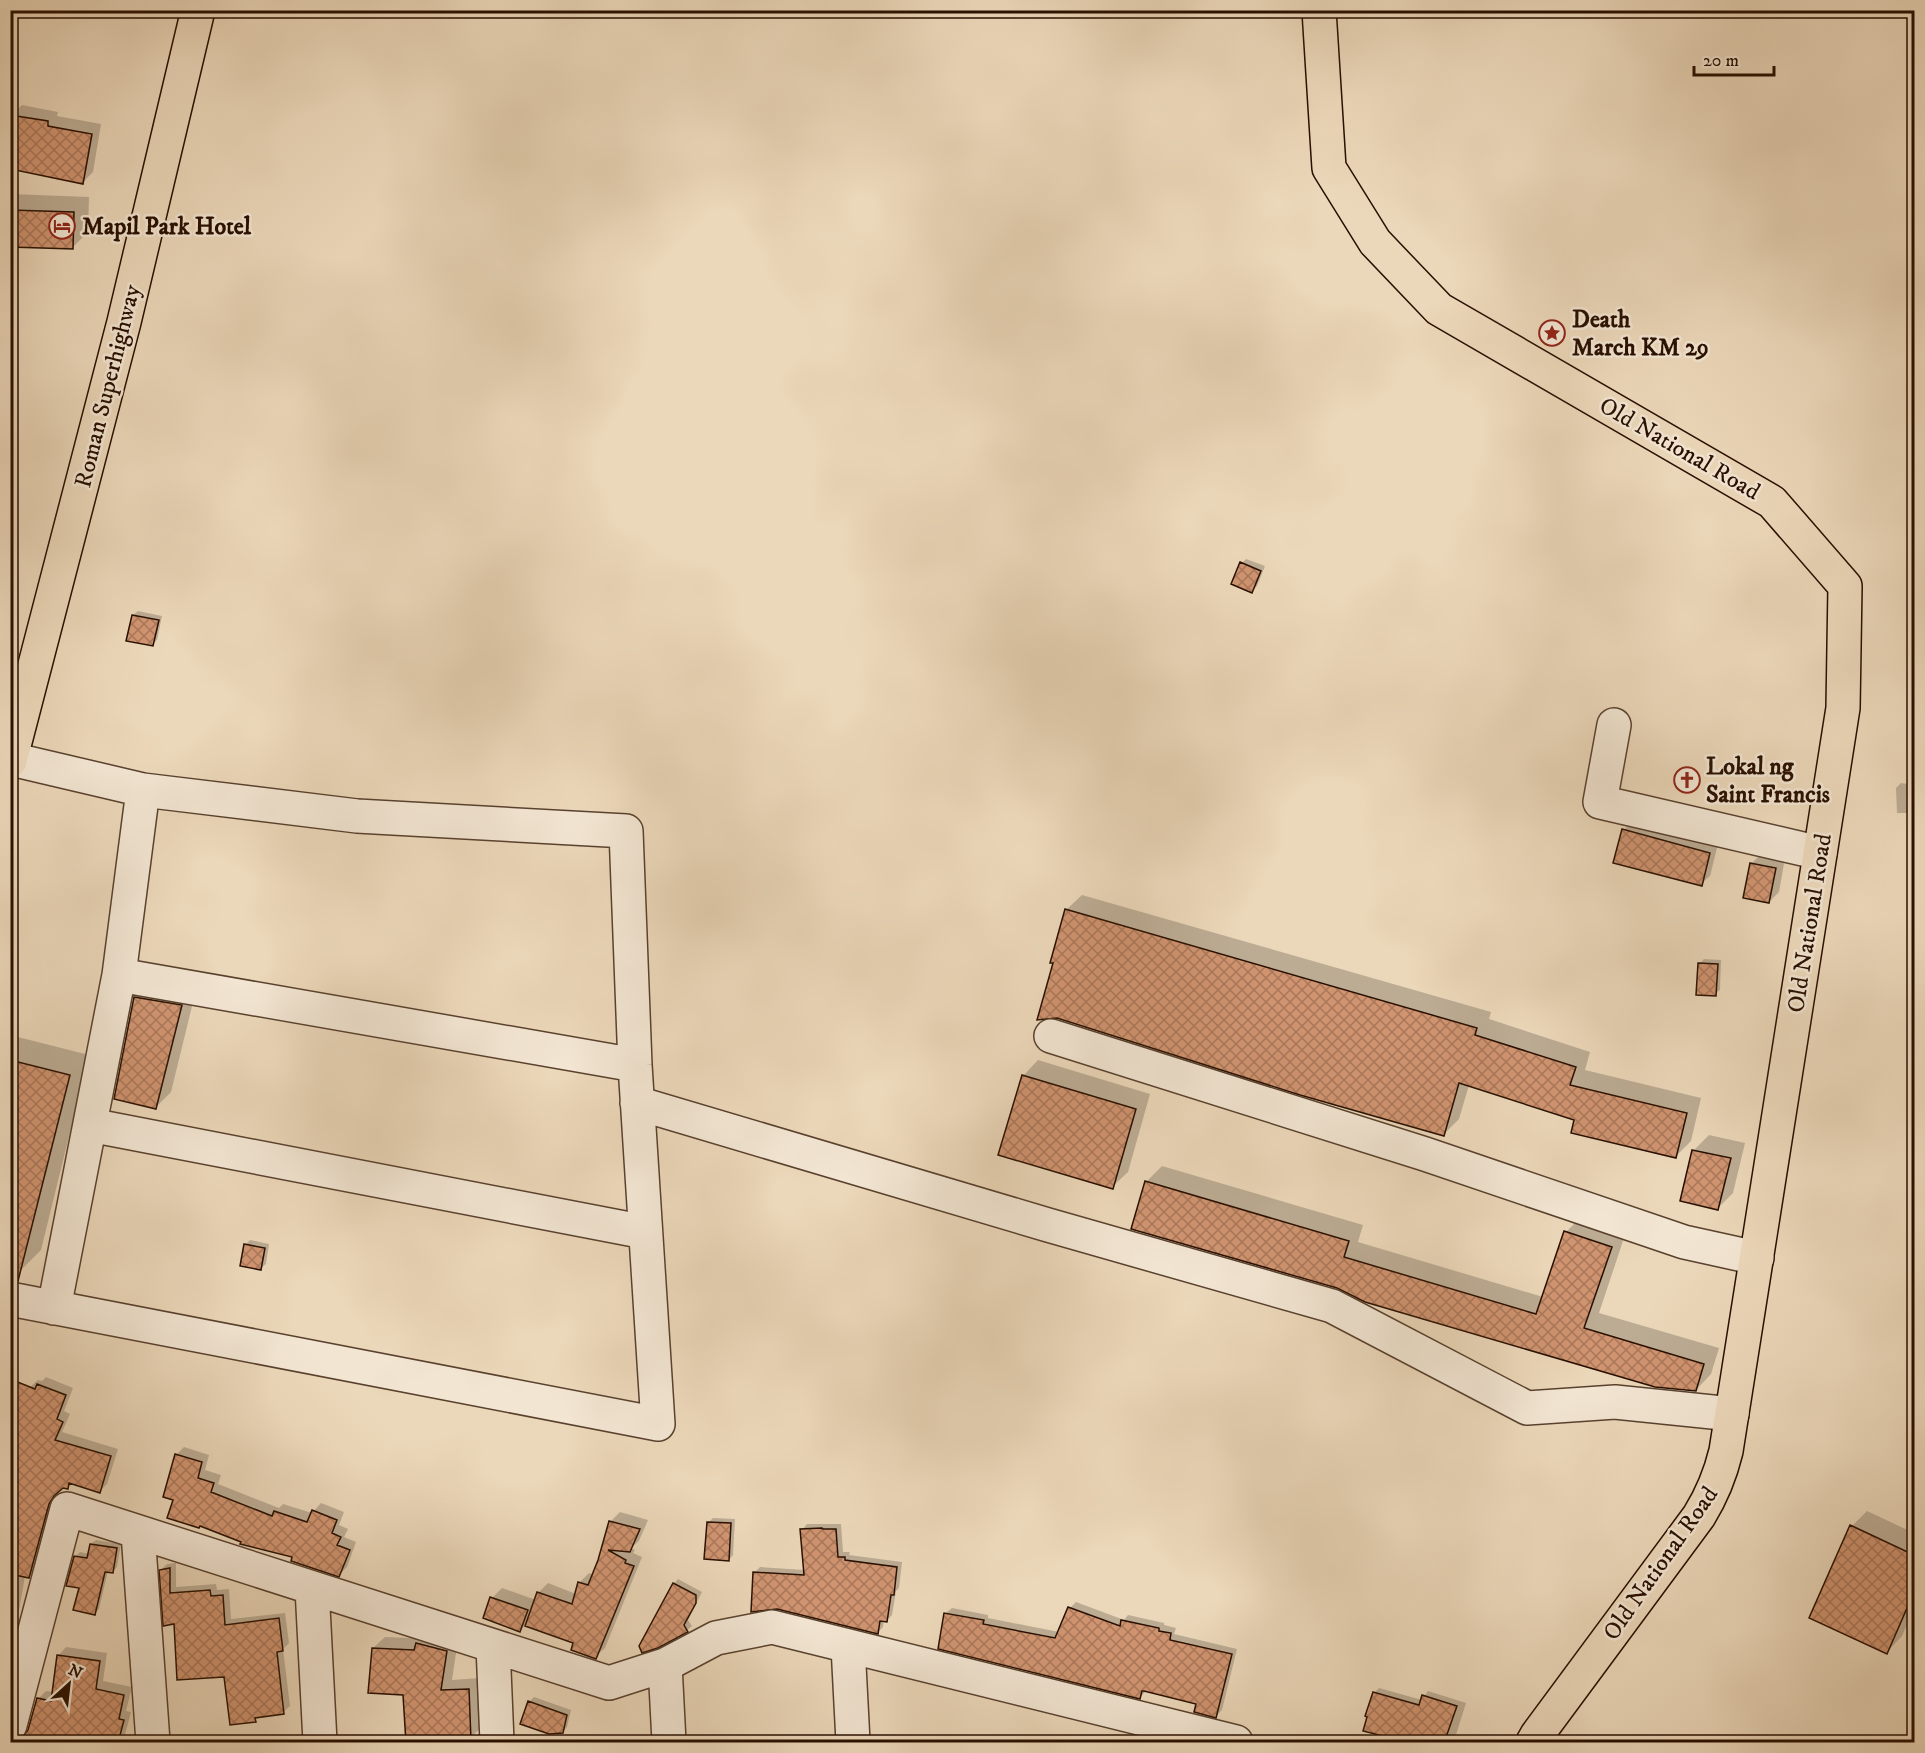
<svg xmlns="http://www.w3.org/2000/svg" width="1925" height="1753" font-family="'IM FELL DW Pica',serif">
	<style>
		.shadow { fill: #0003 }
		.building { fill: url(#building-cross-hatch); stroke: #280f00; stroke-width: 1.5 }
		.lines { fill: none; stroke-linecap: round; stroke-linejoin: round }
		.minor-casing { stroke: #59412e; stroke-width: 36 }
		.major-casing { stroke: #280f00; stroke-width: 36 }
		.minor { stroke: #f2e5d2; stroke-width: 33 }
		.major { stroke: #ebd7b9; stroke-width: 33 }
		.labels { text-anchor: middle; stroke-width: 5; stroke-linejoin: round; paint-order: stroke }
		.poi-label { font-size: 24px; font-weight: bold; fill: #280f00; stroke: #f2e5d2; text-anchor: start }
		.street-label { font-size: 24px; fill: #280f00; stroke: #f2e5d2 }
	</style>
	<defs>
		<pattern id="building-cross-hatch" width="8" height="8" patternUnits="userSpaceOnUse" patternTransform="scale(1.5)"><rect width="8" height="8" fill="#d09470"/><path d="M0 0l8 8M0 8l8-8" fill="none" stroke="#a9775a"/></pattern>
	</defs>
	<rect width="100%" height="100%" fill="#ebd7b9"/>
	<filter id="stains"><feTurbulence type="fractalNoise" baseFrequency=".00333" numOctaves="4"/><feColorMatrix values="0 0 0 0 .2 0 0 0 0 .09 0 0 0 0 .02 0 0 0 .5 -.17"/></filter>
	<radialGradient id="worn" r=".72"><stop offset=".6" stop-color="#630" stop-opacity="0"/><stop offset="1" stop-color="#630" stop-opacity=".3"/></radialGradient>
	<path class="shadow" d="M22,105L58,112L57,116L101,124L93,172L83,182L12,115Z
		M10,194L89,197L88,232L72,248L10,245Z
		M1246,559L1265,566L1257,586L1252,591L1242,563Z
		M138,611L162,616L157,640L152,645L133,615Z
		M1901,783L1914,785V813H1897L1896,788Z
		M1632,821L1718,844L1710,876L1701,884L1624,830Z
		M1761,854L1785,858L1779,892L1769,902L1751,864Z
		M1082,895L1491,1012L1489,1019L1590,1052L1585,1070L1701,1098L1691,1141L1676,1156L1576,1119L1469,1085L1459,1119L1444,1134L1066,910Z
		M1704,959L1721,960L1720,990L1715,994L1699,964Z
		M151,982L196,990L171,1092L156,1107L135,997Z
		M10,1035L89,1055L41,1250L20,1271L10,1268Z
		M1038,1060L1150,1094L1128,1172L1112,1187L1023,1076Z
		M1709,1135L1745,1143L1733,1193L1718,1208L1694,1150Z
		M1162,1166L1363,1225L1358,1242L1543,1297L1566,1232L1581,1217L1626,1232L1599,1313L1719,1348L1711,1374L1696,1390L1655,1386L1146,1182Z
		M250,1240L269,1244L266,1264L261,1268L245,1245Z
		M46,1377L73,1388L64,1411L70,1414L62,1432L118,1449L107,1484L100,1491L73,1483L68,1488L63,1487L56,1494L37,1569L29,1576H25L14,1639L10,1643V1473L30,1387L38,1380L42,1381Z
		M184,1447L209,1455L205,1470L221,1475L218,1484L279,1508L283,1504L312,1513L321,1503L344,1512L339,1525L348,1529L344,1537L356,1542L347,1567L339,1575L175,1499L176,1455Z
		M1867,1511L1914,1533V1609L1902,1636L1887,1652L1852,1526Z
		M620,1512L648,1520L639,1541L631,1548L635,1550L633,1553L642,1557L605,1648L595,1657L575,1642L525,1625L520,1630L485,1617L492,1598L502,1588L536,1600L538,1593L548,1583L576,1594L579,1583L589,1573L594,1575L610,1522Z
		M713,1518L735,1519L733,1555L729,1560L708,1523Z
		M807,1524H841L843,1552H850L849,1555L902,1562L899,1588L896,1591L892,1615L886,1621L884,1620L883,1627L878,1632L754,1573L760,1567L805,1570L802,1530Z
		M96,1540L121,1544L117,1567L112,1572L108,1571L99,1609L94,1614L81,1587L75,1557L80,1552L89,1554L91,1544Z
		M176,1563V1587L216,1584L217,1590L229,1589L231,1619L285,1613L289,1643L283,1649L290,1706L283,1712L259,1716L255,1720L225,1675L175,1623L161,1570L167,1564Z
		M678,1579L702,1592L688,1620L692,1626L687,1630L657,1646L674,1584Z
		M1076,1602L1124,1620L1128,1615L1164,1623V1625L1176,1628L1174,1634L1237,1649L1222,1710L1216,1716L1198,1703L1146,1691L1140,1697L946,1613L952,1608L988,1615V1618L1059,1632L1070,1608Z
		M385,1637L458,1640L452,1680L479,1678L482,1727L470,1738L405,1694L373,1648Z
		M66,1647L107,1653L103,1681L132,1687L126,1711L131,1712L123,1742H20L27,1735L38,1699L46,1691L53,1692L58,1656Z
		M1379,1688L1422,1700L1428,1691L1466,1703L1455,1738L1473,1742H1405L1406,1740L1374,1693Z
		M534,1697L571,1710L567,1727L562,1732L529,1702Z
		M400,1737L401,1742H371Z"/>
	<path class="building" d="M10,115L48,121V126L92,134L83,184L10,169Z
		M10,210L74,212L73,249L10,247Z
		M1240,562L1261,571L1252,593L1231,584Z
		M132,615L159,620L153,646L126,641Z
		M1622,829L1710,853L1702,886L1613,863Z
		M1750,863L1776,868L1769,903L1743,898Z
		M1065,909L1477,1028L1475,1035L1576,1067L1570,1085L1687,1113L1676,1158L1571,1133L1574,1120L1459,1083L1444,1136L1300,1095L1057,1018L1037,1020L1053,963H1050Z
		M1698,963L1718,964L1716,996L1696,995Z
		M134,997L182,1005L156,1109L114,1099Z
		M10,1060L70,1075L18,1281H10Z
		M1022,1075L1136,1109L1113,1189L998,1155Z
		M1692,1150L1731,1158L1718,1210L1680,1201Z
		M1145,1181L1349,1241L1344,1257L1536,1314L1564,1231L1612,1247L1584,1328L1704,1364L1696,1391L1655,1387L1365,1302L1337,1288L1131,1229Z
		M244,1244L265,1248L261,1270L240,1266Z
		M10,1379L35,1389L37,1384L66,1395L57,1419L63,1422L55,1440L111,1456L100,1493L69,1483L68,1489L63,1488L54,1496L49,1504L29,1578L10,1574Z
		M175,1454L202,1462L198,1478L214,1483L211,1492L272,1516L274,1511L307,1522L312,1510L337,1520L332,1533L341,1537L337,1545L350,1550L339,1577L291,1561L292,1557L240,1544L241,1542L200,1526L199,1528L167,1518L173,1500L163,1497Z
		M609,1521L640,1529L630,1552L608,1550L626,1560L625,1563L634,1566L596,1659L571,1650L573,1643L525,1626L537,1592L572,1604L578,1582L588,1585L598,1560Z
		M707,1522L731,1523L729,1561L704,1559Z
		M1850,1525L1914,1555V1592L1887,1654L1809,1618Z
		M822,1528L823,1529H836L838,1557H845V1560L897,1567L894,1595H891L887,1622L880,1621L878,1634L777,1609L751,1612L753,1572L804,1575L800,1529Z
		M90,1544L117,1548L113,1573L105,1572L95,1615L73,1610L79,1588L66,1586L74,1556L87,1558Z
		M170,1568V1593L210,1590L211,1596L223,1595L225,1625L279,1618L283,1651L277,1652L284,1714L255,1718L256,1722L230,1725L224,1677L177,1680L174,1624L163,1626L159,1570Z
		M673,1583L696,1595V1603L684,1625L688,1632L658,1648L642,1653L639,1646Z
		M490,1597L528,1610L520,1632L483,1618Z
		M1068,1607L1120,1626L1121,1620L1159,1628V1631L1171,1633L1170,1640L1232,1654L1216,1718L1194,1712L1196,1704L1144,1691H1142L1140,1699L938,1649L944,1613L984,1620L983,1624L1055,1638Z
		M416,1643L447,1651L441,1690L469,1689L471,1740L406,1743L403,1695L368,1693L372,1648L414,1650Z
		M57,1655L100,1661L96,1689L124,1695L119,1719L124,1720L118,1743H18L28,1730L37,1698L51,1701Z
		M1373,1692L1419,1705L1422,1695L1457,1706L1444,1743H1411L1363,1731L1367,1717L1365,1716Z
		M528,1701L567,1715L563,1733L549,1734L520,1724Z"/>
	<g class="lines">
		<g class="minor-casing">
			<path id="minor" d="M1614,725L1600,802L1820,853
				M119,975L635,1065
				M1051,1036L1425,1154L1684,1242L1757,1258
				M637,1103L1048,1225L1332,1306L1527,1408L1615,1402L1732,1414
				M90,1125L645,1232
				M10,1299L658,1424L635,1065L626,831L357,816L143,790L11,759
				M54,1308L119,975L143,790
				M138,1533L153,1742
				M312,1588L320,1742
				M493,1646L497,1742
				M848,1646L853,1742
				M665,1665L669,1742
				M10,1725L67,1509L609,1683L665,1665L716,1638L772,1627L1236,1742"/>
		</g>
		<g class="major-casing">
			<path id="major" d="M1319,10L1329,168L1375,242L1439,309L1772,502L1845,586L1843,708L1726,1451C1720,1476 1712,1495 1699,1516L1537,1735L1533,1742
				M10,761L124,322L198,10"/>
		</g>
		<use href="#minor" class="minor"/>
		<use href="#major" class="major"/>
	</g>
	<defs>
		<g id="hotel-ring" transform="scale(1.35)"><circle r="9.5" fill="#f2e5d2" stroke="#8f2418" stroke-width="1.5"/><path d="M-6-4.5h1.5V1H6V5H4.5V3h-9V5H-6ZM-4 0a1.8 1.8 0 1 1 3.6 0ZM.5 0V-2.5h3Q6-2.5 6 0Z" fill="#8f2418"/></g>
		<g id="sight-ring" transform="scale(1.35)"><circle r="9.5" fill="#f2e5d2" stroke="#8f2418" stroke-width="1.5"/><path d="M0-6L1.8-2.2L6-1.7L2.9 1.2L3.7 5.4L0 3.3L-3.7 5.4L-2.9 1.2L-6-1.7L-1.8-2.2Z" fill="#8f2418"/></g>
		<g id="church-ring" transform="scale(1.35)"><circle r="9.5" fill="#f2e5d2" stroke="#8f2418" stroke-width="1.5"/><path d="M-1.2-6h2.4v3.5h3.3v2.4h-3.3V6h-2.4V-.1h-3.3v-2.4h3.3Z" fill="#8f2418"/></g>
	</defs>
	<g fill-rule="evenodd">
		<use href="#hotel-ring" x="62" y="226"/>
		<use href="#sight-ring" x="1552" y="333"/>
		<use href="#church-ring" x="1687" y="780"/>
	</g>
	<g class="labels">
		<g class="poi-label">
			<text x="82" y="234">Mapil Park Hotel</text>
			<text x="1572" y="327">Death<tspan x="1572" dy="28">March KM 29</tspan></text>
			<text x="1706" y="774">Lokal ng<tspan x="1706" dy="28">Saint Francis</tspan></text>
		</g>
		<g class="street-label">
			<text transform="translate(107 386) rotate(-76)" y="8">Roman Superhighway</text>
			<text transform="translate(1680 448) rotate(30)" y="8">Old National Road</text>
			<text transform="translate(1809 923) rotate(-81)" y="8">Old National Road</text>
			<text transform="translate(1660 1563) rotate(-55)" y="8">Old National Road</text>
		</g>
	</g>
	<rect width="1925" height="1753" fill="none" stroke="#ebd7b9" stroke-width="36"/>
	<rect x="12" y="12" width="1901" height="1729" fill="none" stroke="#280f00" stroke-width="3"/>
	<rect x="18" y="18" width="1889" height="1717" fill="none" stroke="#280f00" stroke-width="1.5"/>
	<g transform="translate(69 1684) rotate(27)" stroke="#f2e5d2" stroke-width="4.5" paint-order="stroke">
	<path d="M0-4.5L10 22L0 15L-10 22Z" fill="#280f00"/>
	<text y="-9" font-size="16" font-weight="bold" text-anchor="middle" fill="#280f00">N</text>
	</g>
	<path d="M1694 66v9h80v-9" fill="none" stroke="#280f00" stroke-width="3"/>
	<text x="1703" y="66" font-size="18" fill="#280f00" stroke="#f2e5d2" stroke-width="4.5" paint-order="stroke">20 m</text>
	<rect width="100%" height="100%" filter="url(#stains)"/>
	<rect width="100%" height="100%" fill="url(#worn)"/>
</svg>
